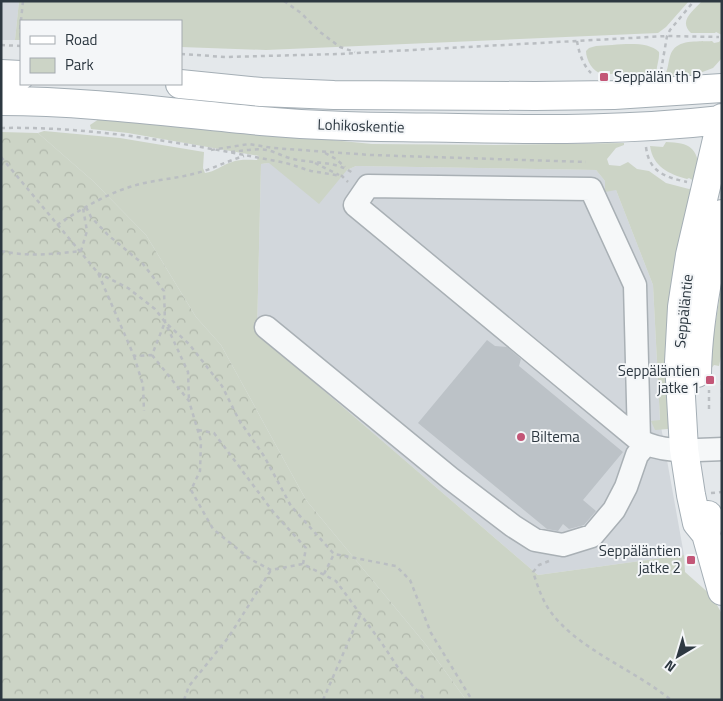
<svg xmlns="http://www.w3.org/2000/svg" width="723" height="701" font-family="'Titillium Web',sans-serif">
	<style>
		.built { fill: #d2d7dc }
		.green { fill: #ccd4c6 }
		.forest { fill: url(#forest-crowns) }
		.building { fill: #bcc2c7 }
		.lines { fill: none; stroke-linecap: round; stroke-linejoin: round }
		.minor-casing { stroke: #a9b0b5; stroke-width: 25 }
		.major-casing { stroke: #a4aeb5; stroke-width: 30 }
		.path { stroke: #babec2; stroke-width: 2.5; stroke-dasharray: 4 4; stroke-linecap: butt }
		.minor { stroke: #f6f8f9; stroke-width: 22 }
		.major { stroke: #fff; stroke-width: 28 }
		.poi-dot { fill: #c35677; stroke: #f4f6f8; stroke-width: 2 }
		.labels { text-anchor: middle; stroke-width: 4; stroke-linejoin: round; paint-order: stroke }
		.poi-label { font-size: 15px; fill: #2d3841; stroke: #f4f6f8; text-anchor: start }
		.street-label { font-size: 15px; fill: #2d3841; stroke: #f4f6f8 }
	</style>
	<defs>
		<pattern id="forest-crowns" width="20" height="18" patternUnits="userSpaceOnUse" patternTransform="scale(1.25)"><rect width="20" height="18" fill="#ccd4c6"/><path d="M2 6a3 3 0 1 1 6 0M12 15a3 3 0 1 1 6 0" fill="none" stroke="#b0b7ab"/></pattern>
	</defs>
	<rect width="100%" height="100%" fill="#e4e8eb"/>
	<path class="built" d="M1,1H19L15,40H1Z
		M269,163L347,170L356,166L596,170L605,181L616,190L653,285L660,421L684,555L538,575L257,333L261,164Z"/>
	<path class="green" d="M19,1H689L666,27L658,33L266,50L181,47V21H21V40H15Z
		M702,1H722V35L716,32L715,33H691C678,21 693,11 702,1Z
		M722,38V58L713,68L684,79L669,81L627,77L623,73L610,74V71H602V74C593,72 586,60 586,51L589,48L596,46C614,46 646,39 659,52C660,60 655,68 657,76C671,80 666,58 673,50C681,39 700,42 712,41L714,43L719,42Z
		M102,117L372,144L495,145L624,143V145L616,148L607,159L609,165L620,166L628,162L637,169L649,171L666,183L689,189L694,187V181L689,178L687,179C669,174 653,167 650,146L663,147L666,142C690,143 697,147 700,172L672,425L668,429L655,430L651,421L660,420L653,285L616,190L605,192V181L596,170L356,166L347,170L319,204L269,163L261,164L257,333L538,575L684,555L685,572L712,596L722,614V700H466L427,646L306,500L221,345L196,317L146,235L93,181L38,133L44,131L120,138L204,152L203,168L205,173C215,172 222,165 232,162C240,159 249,160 257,160L259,156L128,133L91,129L90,125Z
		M722,282V352L719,366L714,365L711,369L709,363Z"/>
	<path class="forest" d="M1,132L38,133L93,181L146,235L196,317L221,345L306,500L427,646L466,700H1Z"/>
	<path class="building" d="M487,340L495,346L507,347L521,359L519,366L623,452L583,500L596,511L584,525L569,529L563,524L558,531L547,529L418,423Z"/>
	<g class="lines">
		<g class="minor-casing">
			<path id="minor" d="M266,327L450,478L513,526L535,540L563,545L592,536L614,510L626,487L637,455L646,444
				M639,440L635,285L591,189L368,186L355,205L639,440C663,454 695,450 722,449"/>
		</g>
		<g class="major-casing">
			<path id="major" d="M1,74L21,75
				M180,84L261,92L334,95L535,96L614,95L722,88
				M1,101C88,101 174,113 261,121C326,127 392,127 458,128C546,130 634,130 722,120
				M697,373C698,320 709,265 722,214
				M708,515L709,520L706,534L722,591
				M706,534L697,523L691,495L684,449L679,362L682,307L690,255L722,118"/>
		</g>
		<path class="path" d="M284,1L301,13L320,32L340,47L355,52
			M21,37L20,30L23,1
			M577,41C579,53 583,65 591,73
			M1,45L21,46
			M181,54L226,57L339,54L667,36L719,37
			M661,71L667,36L670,30L694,1
			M1,128C97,126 193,145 286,163L311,171L342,176L348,182
			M646,147C649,172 665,177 687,182
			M211,150L249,144L273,148L371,155L586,162
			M231,152C243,151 255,148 267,150C276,152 284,157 293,159C314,164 336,160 354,174
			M325,153L336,159L345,167
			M1,157L98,273L134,356L152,355L165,322
			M315,163L339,175
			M86,207L91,217L108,235L143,264L164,291L165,322L188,372L189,401
			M57,225C81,209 106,194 133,186C152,180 174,179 193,174C211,170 227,161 244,156
			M1,251C28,257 54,254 81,251L87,231L83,208
			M98,273L128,288L155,309L165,322L189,344L222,386L239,420L264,456L291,506L334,554L396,566L410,580L431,633L472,700
			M152,355L189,401L201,441L200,471L191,490L213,529L250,559L271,570L303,564L336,581L381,642L401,672L425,700
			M134,356L143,385L144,411
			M722,381V400
			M709,409V390
			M198,430L214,433L274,513L306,548L303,564
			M711,493L722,492
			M549,561L539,565L533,572C537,584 542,600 550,611C577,649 635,670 671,700
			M324,574L334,554
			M184,700L189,686L228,638L271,570
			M323,700L360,615"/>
		<use href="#minor" class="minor"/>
		<use href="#major" class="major"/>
	</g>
	<g class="poi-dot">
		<rect x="599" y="72" width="10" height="10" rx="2.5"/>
		<rect x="705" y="375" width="10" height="10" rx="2.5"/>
		<circle cx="521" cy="437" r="5"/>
		<rect x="686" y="555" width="10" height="10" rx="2.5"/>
	</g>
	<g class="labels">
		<g class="poi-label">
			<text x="614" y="82">Seppälän th P</text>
			<text x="700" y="376" text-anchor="end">Seppäläntien<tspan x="700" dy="17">jatke 1</tspan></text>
			<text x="531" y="442">Biltema</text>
			<text x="681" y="556" text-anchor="end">Seppäläntien<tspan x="681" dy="17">jatke 2</tspan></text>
		</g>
		<g class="street-label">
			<text transform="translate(361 126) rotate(2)" y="5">Lohikoskentie</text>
			<text transform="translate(684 311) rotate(-84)" y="5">Seppäläntie</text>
		</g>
	</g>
	<rect width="723" height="701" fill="none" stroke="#2d3841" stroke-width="5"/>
	<rect x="20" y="20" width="162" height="65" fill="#f4f6f8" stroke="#a4aaaf"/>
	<rect x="30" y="36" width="25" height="8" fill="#ffffff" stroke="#a4aaaf"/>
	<text x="65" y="45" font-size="15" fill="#2d3841">Road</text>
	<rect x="30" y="58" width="25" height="15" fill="#ccd4c6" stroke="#a4aaaf"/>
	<text x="65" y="70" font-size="15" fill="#2d3841">Park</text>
	<g transform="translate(678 656) rotate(218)" stroke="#f4f6f8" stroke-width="4" paint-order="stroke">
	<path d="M0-4L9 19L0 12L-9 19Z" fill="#2d3841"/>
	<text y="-8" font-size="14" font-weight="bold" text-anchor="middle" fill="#2d3841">N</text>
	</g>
</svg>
